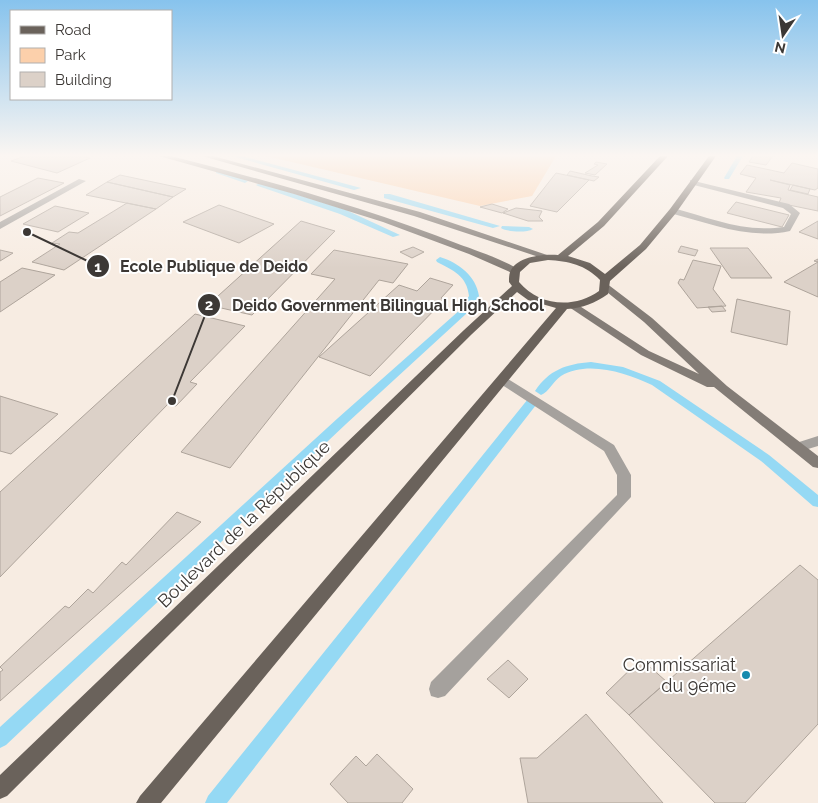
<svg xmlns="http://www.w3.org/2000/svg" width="818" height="803" font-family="Raleway,sans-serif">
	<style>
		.green { fill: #fcd0ab }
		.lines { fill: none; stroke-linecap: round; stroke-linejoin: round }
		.stream { fill: #95d9f4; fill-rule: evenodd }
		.building { fill: #dcd1c8; stroke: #aea49b }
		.service { fill: #a5a19d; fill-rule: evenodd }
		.minor { fill: #a5a19d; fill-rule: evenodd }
		.secondary { fill: #837c76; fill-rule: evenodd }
		.primary { fill: #6a625b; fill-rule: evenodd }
		.poi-dot { fill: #168baf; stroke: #fff; stroke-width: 2 }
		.labels { text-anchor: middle; stroke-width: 4; stroke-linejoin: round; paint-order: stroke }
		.near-street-label { font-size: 18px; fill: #3c3835; stroke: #fff }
		.near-poi-label { font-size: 18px; fill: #3c3835; stroke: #fff; text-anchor: end }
		.leader { fill: none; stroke: #3c3835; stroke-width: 2 }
		.callout-dot { fill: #3c3835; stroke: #fff; stroke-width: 2 }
		.mark-label { font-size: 15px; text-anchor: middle; font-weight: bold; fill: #fff }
		.callout-label { font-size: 16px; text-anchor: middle; font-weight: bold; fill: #3c3835; stroke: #fff; stroke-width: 4; stroke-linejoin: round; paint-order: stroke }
	</style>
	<rect width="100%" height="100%" fill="#f7ece2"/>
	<path class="green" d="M266,156H556L532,196L480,206Z"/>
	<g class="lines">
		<path class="stream" d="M232,156H242L361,188L354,190Z
			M737,156H743L729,179H725L724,178Z
			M216,171H220L248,181L245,183L216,173Z
			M260,183L346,210L400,235L393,237L340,214L258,186L256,185Z
			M384,194H390L500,226L493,228L384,198Z
			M502,226L529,227L533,229C527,233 507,232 501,228Z
			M440,257C459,263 476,276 479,296L467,313L346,424L6,745L0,748V727L338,418L461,309L469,296C467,276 453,270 437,262L436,260Z
			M591,362L623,367L660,381L769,455L818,495V507L813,506L761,461L652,385C626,373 588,360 561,376C553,381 549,392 541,395L535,391C549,370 566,364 591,362Z
			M532,398L538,402L536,405L227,803H205L208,796L528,399Z"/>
	</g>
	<path class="building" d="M25,156H82L90,158L57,173L11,161Z
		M753,156H773L766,165L749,162Z
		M596,162L607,164L595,175L585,173L598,165L594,164Z
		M792,163L818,169V188L815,190L770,180L790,185L788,190L818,197V211L779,203L781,198L746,192L756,178L740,174L747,165L784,173Z
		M570,171L592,176L599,177L594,181L567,175Z
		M556,173L589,180L557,212L530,206Z
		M120,175L186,189L173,197L107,182Z
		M38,178L64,183L0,216V197Z
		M107,182L173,197L156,209L86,195Z
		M793,185L810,189L808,194L790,190Z
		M736,202L789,215L782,227L727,213Z
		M127,203L156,209L64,270L32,262L60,244L52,243L69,232L78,233Z
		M492,204L508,209L502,213L480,207Z
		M219,205L274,224L239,243L183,222Z
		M55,206L89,213L58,232L23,224Z
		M516,208L542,211L539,217L543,221H528L503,213Z
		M301,221L335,231L252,315L208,305Z
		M818,221V239L799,232Z
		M681,246L697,250H698L695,256L678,252Z
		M413,247L424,252L412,258L400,252Z
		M710,248H748L772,278H731Z
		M0,250L13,253L0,261Z
		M334,250L408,264L393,283L379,280L230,468L181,452L335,279L311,274Z
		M818,259V297L784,282L818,262L814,261Z
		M693,260L721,266L713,289L726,306L697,308L678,283L680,279L684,280Z
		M22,268L55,275L0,312V282Z
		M430,278L453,285L441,298L445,299L370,376L319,357L399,285L417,291Z
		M737,299L790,311L787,345L731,332Z
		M722,306L726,311L712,312L708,307Z
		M195,314L245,326L190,382L197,384L176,406L168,404L0,577V492Z
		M0,396L58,414L11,454L0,451Z
		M177,512L201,522L0,701V672L3,670L0,667L65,606L69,608L88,589L93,593L122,562L126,565Z
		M800,565L818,580V724L745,803H715L629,715Z
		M641,659L667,682L629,715L606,693Z
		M508,660L528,679L509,698L487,679Z
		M586,714L663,803H528L520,758H537Z
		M377,754L413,789L402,803H348L330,784L356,756L366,766Z"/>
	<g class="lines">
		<path class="service" d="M79,179L86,181L0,229V222Z
			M690,180L789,204L800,213L790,231C749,240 709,223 670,213L669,211L673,208C710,218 745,233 784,227L791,214L783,208L690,184Z
			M503,376L614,445L631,475V497L445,696L438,698L431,696L429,689L431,682L617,495V475L604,451L499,383L497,380L499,377Z"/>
		<path class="minor" d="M818,436V446L798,452L793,450L791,447L793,444Z"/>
		<path class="secondary" d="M159,156H171C269,181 367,208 461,245C475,250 510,262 520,271L518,273H512L469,254L383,222L294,194Z
			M202,156H213L420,212L553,257L548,260L545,259L414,216Z
			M606,283L652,318L727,386L818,456V468L813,467L714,387H707L641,355L566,305L567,303H575L649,351L699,374L644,322L602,288L601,286Z"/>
		<path class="primary" d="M660,156H668L604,226L568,256L590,263L605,274L640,245L670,209L709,156H716L676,213L646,249L610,281L608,294C595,303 583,308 567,309L161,803H136L140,796L556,308L528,300L517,292L472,334L7,796L0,799V775L464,330L512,286L509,282C509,279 509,273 511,270C519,256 544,254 558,255L598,222ZM548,260C568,261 586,265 600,280L599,291C574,309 539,306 519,282L520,272L530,263Z"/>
	</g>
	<linearGradient id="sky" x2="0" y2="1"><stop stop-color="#87c3ed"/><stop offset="0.58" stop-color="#fbf6f2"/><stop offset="1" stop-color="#fbf6f2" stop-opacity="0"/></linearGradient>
	<rect width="818" height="268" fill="url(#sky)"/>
	<circle class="poi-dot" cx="746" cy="675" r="5"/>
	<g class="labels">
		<g class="near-street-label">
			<text transform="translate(244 524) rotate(-44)" y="6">Boulevard de la République</text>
		</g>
		<g class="near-poi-label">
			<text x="736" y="671">Commissariat<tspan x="736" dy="21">du 9éme</tspan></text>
		</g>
	</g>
	<path class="leader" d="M27 232L98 266M172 401L209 305"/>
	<g class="callout-dot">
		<circle cx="27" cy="232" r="5"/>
		<circle cx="172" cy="401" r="5"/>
		<circle cx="98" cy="266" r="12"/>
		<circle cx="209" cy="305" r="12"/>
	</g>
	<g class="mark-label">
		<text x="98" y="272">1</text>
		<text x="209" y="310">2</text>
	</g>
	<g class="callout-label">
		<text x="214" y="272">Ecole Publique de Deido</text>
		<text x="388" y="311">Deido Government Bilingual High School</text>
	</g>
	<rect x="10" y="10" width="162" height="90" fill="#ffffff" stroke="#b1afae"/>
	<rect x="20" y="26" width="25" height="8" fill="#6a625b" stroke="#b1afae"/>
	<text x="55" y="35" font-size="15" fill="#3c3835">Road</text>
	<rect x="20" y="48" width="25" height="15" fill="#fcd0ab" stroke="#b1afae"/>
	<text x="55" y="60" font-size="15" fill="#3c3835">Park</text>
	<rect x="20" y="72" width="25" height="15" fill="#dcd1c8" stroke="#b1afae"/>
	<text x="55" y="85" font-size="15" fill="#3c3835">Building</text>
	<g transform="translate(783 35) rotate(193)" stroke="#ffffff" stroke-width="4" paint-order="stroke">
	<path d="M0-4L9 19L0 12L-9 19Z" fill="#3c3835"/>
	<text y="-8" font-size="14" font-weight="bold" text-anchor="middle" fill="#3c3835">N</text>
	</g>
</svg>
